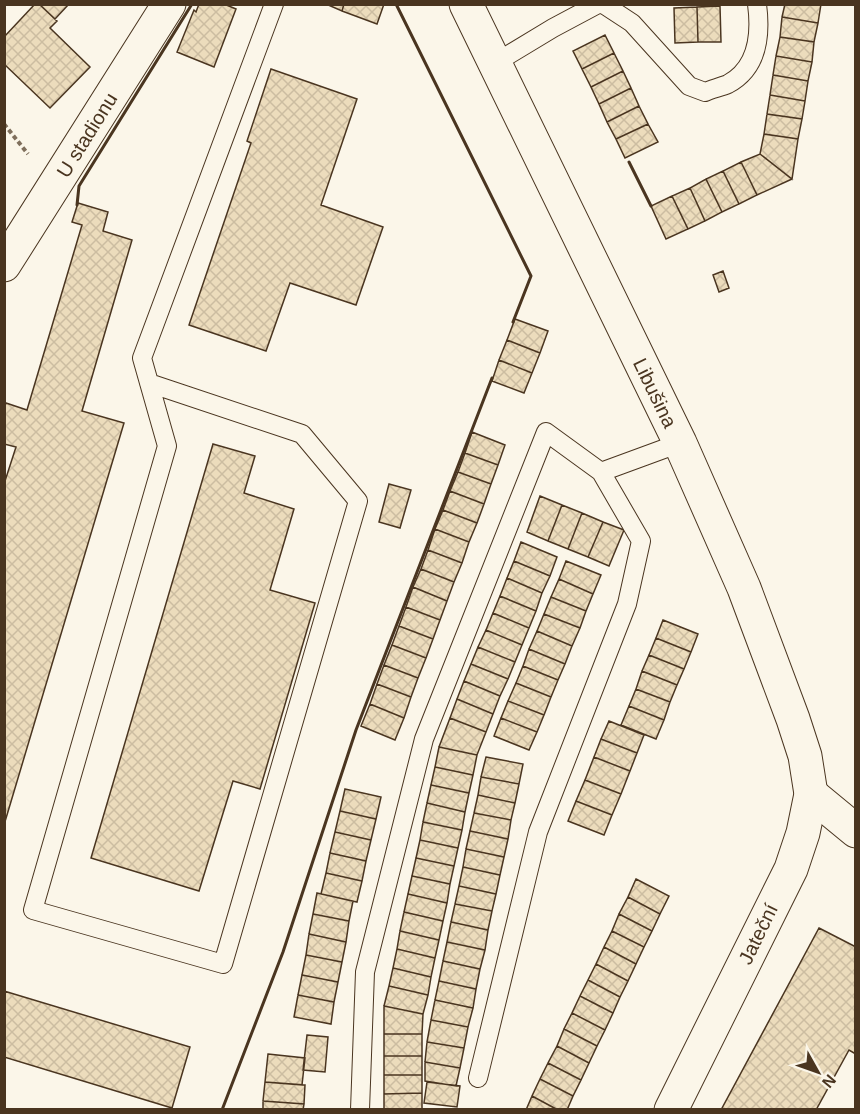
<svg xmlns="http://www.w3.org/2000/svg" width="860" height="1114" font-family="Helvetica,sans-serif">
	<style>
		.building { fill: url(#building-cross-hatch); stroke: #4a3520; stroke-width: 1.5 }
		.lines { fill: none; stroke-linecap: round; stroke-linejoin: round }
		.lane-casing { stroke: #4a3520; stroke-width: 20 }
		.street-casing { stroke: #4a3520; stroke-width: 35 }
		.secondary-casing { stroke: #4a3520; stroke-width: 35 }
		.path { stroke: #7f6f5c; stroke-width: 4; stroke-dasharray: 4.5 3; stroke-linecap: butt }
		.lane { stroke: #fbf6e9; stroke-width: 18 }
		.street { stroke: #fbf6e9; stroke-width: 33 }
		.secondary { stroke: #fbf6e9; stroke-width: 33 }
		.wall { stroke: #4a3520; stroke-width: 3 }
		.labels { text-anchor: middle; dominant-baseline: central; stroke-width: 4.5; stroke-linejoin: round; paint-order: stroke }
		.street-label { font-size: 20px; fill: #4a3520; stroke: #fbf6e9 }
	</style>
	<defs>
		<pattern id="building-cross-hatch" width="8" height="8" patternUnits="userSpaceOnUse" patternTransform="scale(1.5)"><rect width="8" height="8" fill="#ecdcbc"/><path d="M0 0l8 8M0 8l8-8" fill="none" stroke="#ccbda1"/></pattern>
	</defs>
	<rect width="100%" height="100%" fill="#fbf6e9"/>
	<!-- building -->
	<path class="building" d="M 35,4 L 39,4 L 57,21 L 50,28 L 90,67 L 50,108 L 4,64 L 4,37 Z
		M 39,4 L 69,4 L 55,19 Z
		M 199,4 L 224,4 L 236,9 L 214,67 L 177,52 L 194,10 L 196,12 Z
		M 326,4 L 344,4 L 342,11 Z
		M 344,4 L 384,4 L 377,24 L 342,11 Z
		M 785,4 L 821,4 L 818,23 L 782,17 Z
		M 720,6 L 721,42 L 698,42 L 697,7 Z
		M 697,7 L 698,42 L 675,43 L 674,8 Z
		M 782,17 L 818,23 L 814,42 L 780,37 Z
		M 605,35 L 614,53 L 582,69 L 573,51 Z
		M 780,37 L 814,42 L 812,62 L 776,56 Z
		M 614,53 L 623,71 L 591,87 L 582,69 Z
		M 776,56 L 812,62 L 808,81 L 773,75 Z
		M 271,69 L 357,99 L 321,205 L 383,227 L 356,305 L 290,283 L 266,351 L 189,325 L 251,143 L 247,141 Z
		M 623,71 L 631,88 L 599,104 L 591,87 Z
		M 773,75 L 808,81 L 805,101 L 770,95 Z
		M 631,88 L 639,106 L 607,122 L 599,104 Z
		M 770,95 L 805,101 L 802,119 L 767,114 Z
		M 639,106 L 648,124 L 616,139 L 607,122 Z
		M 767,114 L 802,119 L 798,139 L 764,134 Z
		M 648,124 L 658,142 L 625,158 L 616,139 Z
		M 764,134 L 798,139 L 792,179 L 760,154 Z
		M 760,154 L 792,179 L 757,195 L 741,162 Z
		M 741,162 L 757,195 L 739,204 L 723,171 Z
		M 723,171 L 739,204 L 722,212 L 706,179 Z
		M 706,179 L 722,212 L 705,221 L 690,188 Z
		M 690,188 L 705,221 L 688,229 L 672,196 Z
		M 672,196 L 688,229 L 666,239 L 651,206 Z
		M 78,203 L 108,212 L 103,231 L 132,240 L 82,411 L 124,423 L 4,825 L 4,484 L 16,447 L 4,444 L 4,409 L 6,403 L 27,410 L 82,225 L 72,222 Z
		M 723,271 L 729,288 L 719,292 L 713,275 Z
		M 515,319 L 548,331 L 540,353 L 507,340 Z
		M 507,340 L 540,353 L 532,373 L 499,360 Z
		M 499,360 L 532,373 L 524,393 L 492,381 Z
		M 472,432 L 505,445 L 498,465 L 465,453 Z
		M 213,444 L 255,456 L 244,493 L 294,509 L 270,590 L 315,603 L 260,789 L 233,781 L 199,891 L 91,858 Z
		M 465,453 L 498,465 L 491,484 L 458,472 Z
		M 458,472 L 491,484 L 484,504 L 450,491 Z
		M 389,484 L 411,490 L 400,528 L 379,522 Z
		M 450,491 L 484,504 L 477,523 L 443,510 Z
		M 540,496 L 562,505 L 548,541 L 527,532 Z
		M 562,505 L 582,513 L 568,549 L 548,541 Z
		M 443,510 L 477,523 L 469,542 L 435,529 Z
		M 582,513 L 603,522 L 588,557 L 568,549 Z
		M 603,522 L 624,530 L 609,566 L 588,557 Z
		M 435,529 L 469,542 L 462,563 L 428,550 Z
		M 521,542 L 557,557 L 550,576 L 514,561 Z
		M 428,550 L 462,563 L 454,582 L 421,569 Z
		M 514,561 L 550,576 L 542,593 L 507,578 Z
		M 566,561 L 601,575 L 593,594 L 559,579 Z
		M 421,569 L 454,582 L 447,601 L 413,587 Z
		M 507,578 L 542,593 L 536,611 L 500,596 Z
		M 559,579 L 593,594 L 586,611 L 551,597 Z
		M 413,587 L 447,601 L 440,620 L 406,607 Z
		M 500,596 L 536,611 L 529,628 L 493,613 Z
		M 551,597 L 586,611 L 580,628 L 544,614 Z
		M 406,607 L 440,620 L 433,639 L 399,626 Z
		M 493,613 L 529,628 L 522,645 L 486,630 Z
		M 544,614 L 580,628 L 572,646 L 537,631 Z
		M 663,620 L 698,634 L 691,652 L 656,638 Z
		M 399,626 L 433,639 L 426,658 L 392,645 Z
		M 486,630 L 522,645 L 515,662 L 478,647 Z
		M 537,631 L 572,646 L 565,664 L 529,649 Z
		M 656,638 L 691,652 L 684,669 L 649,655 Z
		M 392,645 L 426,658 L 418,678 L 384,665 Z
		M 478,647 L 515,662 L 508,679 L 471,664 Z
		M 529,649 L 565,664 L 558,680 L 523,666 Z
		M 649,655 L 684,669 L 677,685 L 642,671 Z
		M 471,664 L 508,679 L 500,696 L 464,681 Z
		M 384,665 L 418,678 L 411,697 L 377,684 Z
		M 523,666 L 558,680 L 551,697 L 516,683 Z
		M 642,671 L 677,685 L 670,702 L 636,689 Z
		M 464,681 L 500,696 L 493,714 L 457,699 Z
		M 516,683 L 551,697 L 544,715 L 508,701 Z
		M 377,684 L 411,697 L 404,718 L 370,704 Z
		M 636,689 L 670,702 L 664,720 L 629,706 Z
		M 457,699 L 493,714 L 486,732 L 450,718 Z
		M 508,701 L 544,715 L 537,732 L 501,718 Z
		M 370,704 L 404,718 L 395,740 L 361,726 Z
		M 629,706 L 664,720 L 656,739 L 621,725 Z
		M 450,718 L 486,732 L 477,755 L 439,747 Z
		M 501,718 L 537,732 L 529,750 L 494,736 Z
		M 609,721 L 644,735 L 637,753 L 601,739 Z
		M 601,739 L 637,753 L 630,771 L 594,757 Z
		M 439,747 L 477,755 L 473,775 L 435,767 Z
		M 486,757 L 523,764 L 519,784 L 481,777 Z
		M 594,757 L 630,771 L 621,794 L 585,780 Z
		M 435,767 L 473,775 L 469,793 L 431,785 Z
		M 481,777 L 519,784 L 515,803 L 478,795 Z
		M 585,780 L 621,794 L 612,815 L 576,801 Z
		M 431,785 L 469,793 L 465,812 L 427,803 Z
		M 345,789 L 381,797 L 376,819 L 340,811 Z
		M 478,795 L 515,803 L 511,820 L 474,813 Z
		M 576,801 L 612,815 L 604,835 L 568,821 Z
		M 427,803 L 465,812 L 462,830 L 423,822 Z
		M 340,811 L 376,819 L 371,840 L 335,832 Z
		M 474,813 L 511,820 L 508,839 L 470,831 Z
		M 423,822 L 462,830 L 458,848 L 420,840 Z
		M 470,831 L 508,839 L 504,857 L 466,849 Z
		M 335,832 L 371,840 L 366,861 L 330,853 Z
		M 420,840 L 458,848 L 454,866 L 416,858 Z
		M 466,849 L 504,857 L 500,875 L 463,867 Z
		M 330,853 L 366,861 L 362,881 L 326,873 Z
		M 416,858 L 454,866 L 450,884 L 412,876 Z
		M 463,867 L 500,875 L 496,894 L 459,886 Z
		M 326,873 L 362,881 L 357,902 L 321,894 Z
		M 412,876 L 450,884 L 447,903 L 408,894 Z
		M 636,879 L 669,896 L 660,914 L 628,897 Z
		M 459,886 L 496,894 L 492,911 L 455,904 Z
		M 317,893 L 353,901 L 349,921 L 313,914 Z
		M 408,894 L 447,903 L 443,921 L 404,912 Z
		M 628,897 L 660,914 L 652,931 L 619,914 Z
		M 455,904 L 492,911 L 488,930 L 451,922 Z
		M 404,912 L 443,921 L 439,940 L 400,931 Z
		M 313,914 L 349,921 L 346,942 L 309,934 Z
		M 619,914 L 652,931 L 644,947 L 612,931 Z
		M 451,922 L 488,930 L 485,950 L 447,942 Z
		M 819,928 L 856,947 L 856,1051 L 854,1053 L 849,1050 L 816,1110 L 721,1110 Z
		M 400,931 L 439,940 L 435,958 L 397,949 Z
		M 612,931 L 644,947 L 636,964 L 604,947 Z
		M 309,934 L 346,942 L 342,962 L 306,955 Z
		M 447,942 L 485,950 L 480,969 L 443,961 Z
		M 604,947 L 636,964 L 628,981 L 596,964 Z
		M 397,949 L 435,958 L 431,977 L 393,968 Z
		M 306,955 L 342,962 L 338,982 L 302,975 Z
		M 443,961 L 480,969 L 476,989 L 439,981 Z
		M 596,964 L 628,981 L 620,997 L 588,980 Z
		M 393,968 L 431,977 L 428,995 L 389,986 Z
		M 302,975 L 338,982 L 334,1002 L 298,995 Z
		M 588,980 L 620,997 L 613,1013 L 580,996 Z
		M 439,981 L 476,989 L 473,1008 L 435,1000 Z
		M 389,986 L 428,995 L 423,1014 L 384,1006 Z
		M 4,991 L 190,1047 L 172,1108 L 4,1057 Z
		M 298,995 L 334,1002 L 331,1024 L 294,1017 Z
		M 580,996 L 613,1013 L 605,1030 L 572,1013 Z
		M 435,1000 L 473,1008 L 468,1027 L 431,1020 Z
		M 384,1006 L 423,1014 L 422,1034 L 384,1034 Z
		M 572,1013 L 605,1030 L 597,1046 L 564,1029 Z
		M 431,1020 L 468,1027 L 464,1048 L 427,1042 Z
		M 564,1029 L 597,1046 L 589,1063 L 557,1046 Z
		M 384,1034 L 422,1034 L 422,1056 L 384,1056 Z
		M 307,1035 L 328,1037 L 325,1072 L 303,1070 Z
		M 427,1042 L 464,1048 L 460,1068 L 425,1062 Z
		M 557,1046 L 589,1063 L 581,1080 L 548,1063 Z
		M 268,1054 L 305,1058 L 302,1085 L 265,1082 Z
		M 384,1056 L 422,1056 L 422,1075 L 384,1075 Z
		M 425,1062 L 460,1068 L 456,1086 L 425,1081 Z
		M 548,1063 L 581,1080 L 573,1096 L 540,1079 Z
		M 384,1075 L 422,1075 L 422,1093 L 384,1094 Z
		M 540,1079 L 573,1096 L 567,1110 L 558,1110 L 532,1096 Z
		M 265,1082 L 305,1085 L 304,1104 L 263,1101 Z
		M 427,1082 L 460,1086 L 457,1107 L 424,1103 Z
		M 422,1093 L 422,1110 L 384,1110 L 384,1094 Z
		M 532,1096 L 558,1110 L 526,1110 Z
		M 263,1101 L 304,1104 L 303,1110 L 263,1110 Z"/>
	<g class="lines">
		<defs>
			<path id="lane" d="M 603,4 L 632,23 L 689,86 L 705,92 C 712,89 721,87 728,84 C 758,68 761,34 757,4
				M 495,63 L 553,28 L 598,4
				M 149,383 L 302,434 L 358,501 L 223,964 L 33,910 L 167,446 L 142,358 L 274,4
				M 601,472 L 680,443
				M 360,1110 L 365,972 L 424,739 L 546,432 L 601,472 L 641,541 L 627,604 L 538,832 L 478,1078"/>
			<path id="street" d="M 4,265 L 169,4
				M 811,794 L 856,831"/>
			<path id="secondary" d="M 466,4 L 680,443 L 744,588 L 793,719 L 805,756 L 811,794 L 803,833 L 791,869 L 671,1110"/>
		</defs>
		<!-- lane casing -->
		<use href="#lane" class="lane-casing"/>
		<!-- street casing -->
		<use href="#street" class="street-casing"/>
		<!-- secondary casing -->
		<use href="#secondary" class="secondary-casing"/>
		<!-- path -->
		<path class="path" d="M 4,124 L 28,154"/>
		<!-- lane -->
		<use href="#lane" class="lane"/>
		<!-- street -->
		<use href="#street" class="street"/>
		<!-- secondary -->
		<use href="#secondary" class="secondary"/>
		<!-- wall -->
		<path class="wall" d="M 396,4 L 531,276 L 513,322
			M 629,162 L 651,206
			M 77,205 L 79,186 L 192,4
			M 222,1110 L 283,952 L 356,730 L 492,378"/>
	</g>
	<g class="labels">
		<!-- street labels -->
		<g class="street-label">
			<text transform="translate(87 135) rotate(-58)">U stadionu</text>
			<text transform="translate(655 393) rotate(64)">Libušina</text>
			<text transform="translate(758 934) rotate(-64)">Jateční</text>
		</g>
	</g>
	<!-- border -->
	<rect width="860" height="1114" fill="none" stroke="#4a3520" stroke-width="12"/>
	<!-- north arrow -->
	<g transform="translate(818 1072) rotate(130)" stroke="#fbf6e9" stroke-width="4.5" paint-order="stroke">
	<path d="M0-4.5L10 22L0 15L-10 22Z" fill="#4a3520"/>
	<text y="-9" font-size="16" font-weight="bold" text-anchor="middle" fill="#4a3520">N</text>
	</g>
</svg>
